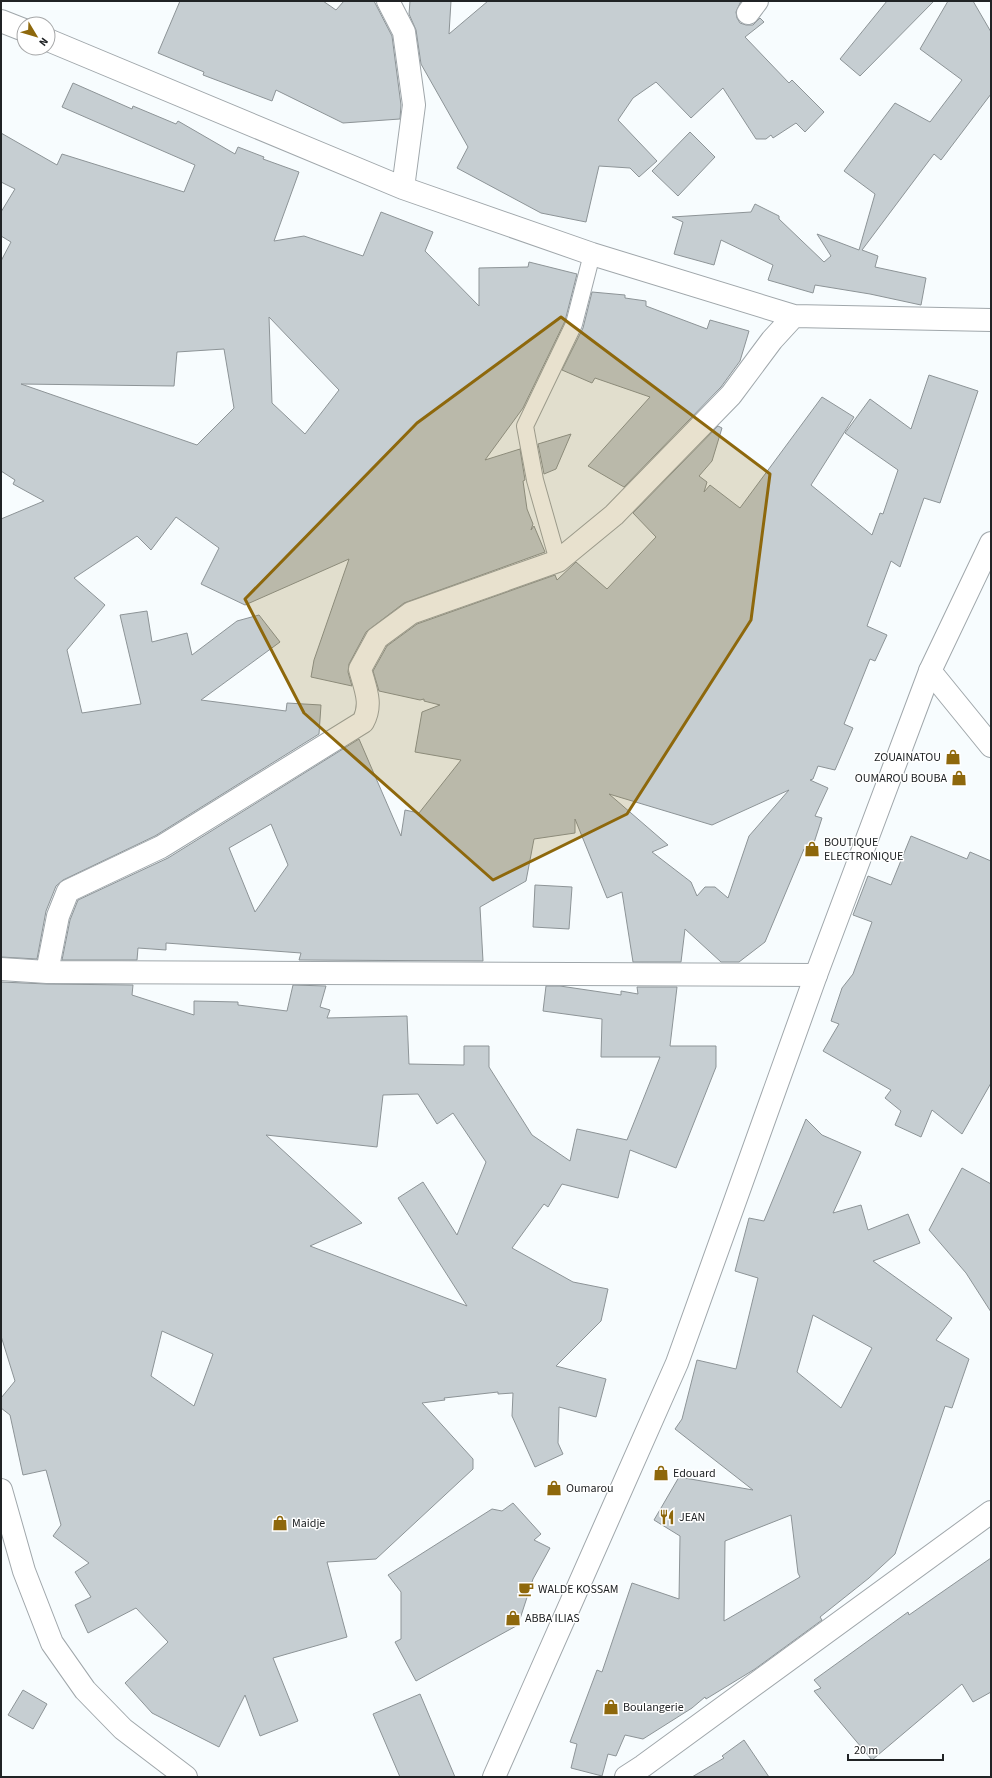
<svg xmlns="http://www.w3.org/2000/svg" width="992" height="1778" font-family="'Source Sans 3',sans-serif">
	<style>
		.building { fill: #c6ced2; stroke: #8d9497; fill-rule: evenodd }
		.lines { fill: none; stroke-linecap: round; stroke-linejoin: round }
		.service-casing { stroke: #a0a7ab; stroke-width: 18 }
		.minor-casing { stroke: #a0a7ab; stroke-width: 24 }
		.secondary-casing { stroke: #a0a7ab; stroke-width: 24 }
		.service { stroke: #fff; stroke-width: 16 }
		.minor { stroke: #fff; stroke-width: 22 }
		.secondary { stroke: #fff; stroke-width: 22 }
		.marked { fill: #8e680c; fill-opacity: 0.2; stroke: #8e680c; stroke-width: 3; stroke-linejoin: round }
		.labels { text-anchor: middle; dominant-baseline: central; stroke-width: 3; stroke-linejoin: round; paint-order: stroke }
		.poi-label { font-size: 12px; fill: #202325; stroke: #fff; text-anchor: start }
	</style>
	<rect width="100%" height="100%" fill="#f7fcfe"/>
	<!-- building -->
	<path class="building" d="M 180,1 L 323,1 L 336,10 L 344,1 L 374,1 L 392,36 L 401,105 L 400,119 L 343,123 L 276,90 L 272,101 L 203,75 L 204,72 L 158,53 Z
		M 410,1 L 451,1 L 449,34 L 488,1 L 741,1 L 736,12 L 737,18 L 740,23 L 746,25 L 753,25 L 760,18 L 764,22 L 745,37 L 789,83 L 792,80 L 824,112 L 805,132 L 796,123 L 773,138 L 771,135 L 766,139 L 756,139 L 723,88 L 691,118 L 656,82 L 633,98 L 618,120 L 657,161 L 639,177 L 630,168 L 599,166 L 586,222 L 541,213 L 457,168 L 468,147 L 421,64 L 416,30 L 409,14 Z
		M 887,1 L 934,1 L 860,76 L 840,59 Z
		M 948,1 L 973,1 L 991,32 L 991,94 L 941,160 L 934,154 L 862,250 L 878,256 L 875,267 L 926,278 L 921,305 L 870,294 L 815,285 L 813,293 L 768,280 L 773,265 L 721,240 L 714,265 L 674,254 L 683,222 L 672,217 L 751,212 L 755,204 L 779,216 L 779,219 L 824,262 L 831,256 L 817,234 L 859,250 L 875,194 L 844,171 L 895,103 L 930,122 L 962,80 L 920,49 Z
		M 73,83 L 132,109 L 133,106 L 176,124 L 178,121 L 235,154 L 238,147 L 264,157 L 263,159 L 299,172 L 274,241 L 304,236 L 363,256 L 381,212 L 433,232 L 425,251 L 479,306 L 479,268 L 528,267 L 529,262 L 577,274 L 565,321 L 523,408 L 485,460 L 520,449 L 525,480 L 523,481 L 527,509 L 533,524 L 531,530 L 534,526 L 545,552 L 404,603 L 366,632 L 349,664 L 348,672 L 352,686 L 311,677 L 314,660 L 349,559 L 245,605 L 201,584 L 219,548 L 176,517 L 151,550 L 137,536 L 74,578 L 105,605 L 67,650 L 82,713 L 141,704 L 120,615 L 147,611 L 152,642 L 187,633 L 192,655 L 237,621 L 259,615 L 280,642 L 201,700 L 286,711 L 287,703 L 321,705 L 319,734 L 155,836 L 63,880 L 56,886 L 46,911 L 37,959 L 1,957 L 1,519 L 44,501 L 13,484 L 15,480 L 1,471 L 1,261 L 11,242 L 1,236 L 1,212 L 15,189 L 1,182 L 1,133 L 57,165 L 62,154 L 184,192 L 195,165 L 62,107 ZM 269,317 L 339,390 L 305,434 L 272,403 ZM 224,349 L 234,408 L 197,445 L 21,384 L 174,386 L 177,352 Z
		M 690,132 L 715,157 L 678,196 L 652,171 Z
		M 592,292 L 625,295 L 625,298 L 646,301 L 646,306 L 707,329 L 710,320 L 749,331 L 740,361 L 721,387 L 624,487 L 588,466 L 650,397 L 595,378 L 592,383 L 562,370 L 583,328 Z
		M 929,375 L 978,391 L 940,503 L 924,498 L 900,567 L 891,561 L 867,626 L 887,635 L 875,661 L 870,659 L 844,724 L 853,728 L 835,770 L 818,766 L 813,779 L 810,780 L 828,788 L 815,816 L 822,818 L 811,852 L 804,849 L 765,942 L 739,962 L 721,962 L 685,929 L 681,962 L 633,962 L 622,892 L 607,898 L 575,819 L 575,833 L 534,839 L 526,881 L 480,907 L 483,961 L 299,960 L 301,953 L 166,943 L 166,950 L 138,948 L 137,960 L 62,960 L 70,920 L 78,900 L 168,858 L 359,739 L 401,836 L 405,810 L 419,813 L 461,760 L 415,752 L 422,712 L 440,705 L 424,701 L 424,699 L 420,700 L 379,691 L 373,671 L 387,646 L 417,624 L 555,575 L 557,580 L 576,562 L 607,589 L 656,537 L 633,513 L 718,426 L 722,428 L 712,461 L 699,476 L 707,482 L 704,492 L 710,485 L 740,508 L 822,397 L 854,417 L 811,485 L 872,535 L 880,513 L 883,514 L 898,470 L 845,433 L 870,399 L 911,429 ZM 789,790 L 749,836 L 728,898 L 715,887 L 705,887 L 697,896 L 691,882 L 652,852 L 668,845 L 609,794 L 712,825 ZM 271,824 L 288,865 L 255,912 L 229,848 Z
		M 571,434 L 556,469 L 544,474 L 538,444 Z
		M 911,836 L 967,859 L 970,852 L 991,861 L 991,1083 L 962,1134 L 932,1110 L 921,1137 L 895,1125 L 901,1111 L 885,1098 L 891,1090 L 823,1051 L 839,1024 L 831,1021 L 842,988 L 853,974 L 872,922 L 853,915 L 868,876 L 891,885 Z
		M 535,885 L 572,887 L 569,929 L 533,927 Z
		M 1,982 L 47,984 L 133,985 L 132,995 L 194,1015 L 194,1001 L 238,1002 L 238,1005 L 287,1011 L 293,985 L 326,986 L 320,1007 L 330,1010 L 327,1018 L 407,1016 L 409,1064 L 464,1065 L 464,1046 L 489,1046 L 489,1067 L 532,1135 L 570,1161 L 577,1129 L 627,1140 L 660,1057 L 601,1057 L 602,1019 L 543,1011 L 546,986 L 560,986 L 621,995 L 621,991 L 638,994 L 637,987 L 677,987 L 670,1046 L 716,1046 L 716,1067 L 676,1168 L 630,1150 L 618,1198 L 562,1184 L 548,1207 L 544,1204 L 512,1248 L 573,1282 L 608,1289 L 601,1321 L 556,1366 L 606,1379 L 596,1417 L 559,1407 L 558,1443 L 563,1454 L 535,1467 L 512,1416 L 513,1393 L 498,1394 L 498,1392 L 444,1398 L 445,1400 L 422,1403 L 473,1459 L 473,1469 L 376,1559 L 327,1562 L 347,1637 L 273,1658 L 298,1721 L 260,1736 L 245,1695 L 219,1747 L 152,1713 L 125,1683 L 168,1642 L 136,1608 L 88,1633 L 75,1605 L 91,1597 L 75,1572 L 89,1563 L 53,1536 L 61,1525 L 46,1470 L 23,1475 L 10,1415 L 1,1408 L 1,1398 L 15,1381 L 1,1336 ZM 418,1094 L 437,1124 L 453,1113 L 486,1162 L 457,1235 L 423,1182 L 398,1198 L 467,1306 L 310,1246 L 362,1223 L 266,1135 L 377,1147 L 383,1095 ZM 162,1331 L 213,1354 L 194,1406 L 151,1376 Z
		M 806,1119 L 822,1135 L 861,1152 L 833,1213 L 861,1205 L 868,1230 L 908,1214 L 920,1243 L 873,1261 L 952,1318 L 936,1340 L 969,1359 L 952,1408 L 945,1406 L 895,1554 L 869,1578 L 820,1617 L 822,1620 L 755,1669 L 706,1699 L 705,1697 L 692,1708 L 643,1739 L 625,1735 L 616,1756 L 608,1754 L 602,1776 L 571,1768 L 577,1744 L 570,1742 L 597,1670 L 602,1672 L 632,1583 L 679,1599 L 680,1536 L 654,1520 L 679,1477 L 753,1490 L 675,1429 L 682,1419 L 697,1360 L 736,1369 L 758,1278 L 735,1271 L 749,1218 L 764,1221 ZM 813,1315 L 872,1348 L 841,1408 L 797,1372 ZM 791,1515 L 798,1573 L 800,1577 L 724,1621 L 725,1541 Z
		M 962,1168 L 991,1184 L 991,1312 L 966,1273 L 929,1230 Z
		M 513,1503 L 541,1534 L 534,1540 L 550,1548 L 533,1579 L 518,1625 L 416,1681 L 395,1642 L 401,1639 L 401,1592 L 388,1575 L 492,1509 L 502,1511 Z
		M 991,1558 L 991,1692 L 973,1702 L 962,1684 L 872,1760 L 814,1691 L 821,1688 L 814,1680 L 908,1612 L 909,1615 Z
		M 23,1690 L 47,1704 L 33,1729 L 8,1715 Z
		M 420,1694 L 455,1777 L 400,1777 L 373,1714 Z
		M 744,1740 L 769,1777 L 692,1777 L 724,1758 L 722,1756 Z"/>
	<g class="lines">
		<defs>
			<path id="service" d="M 558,561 L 535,480 L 525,426 L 574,324 L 592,254"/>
			<path id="minor" d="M 388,1 L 404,32 L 414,105 L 403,188
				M 748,13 L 757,1
				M 1,21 L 24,30
				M 48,40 L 403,188 L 592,254 L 794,316 L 991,320
				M 930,671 L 991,746
				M 1,969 L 47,972 L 816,975
				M 47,972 L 58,916 L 68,891 L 161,847 L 363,722 C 373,704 365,688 360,669 L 377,638 L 411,613 L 558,561 L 614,515 L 731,395 L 772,340 L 794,316
				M 1,1490 L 24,1571 L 52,1643 L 85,1690 L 123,1729 L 186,1777
				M 626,1777 L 643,1766 L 991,1512"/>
			<path id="secondary" d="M 494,1777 L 677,1363 L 816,975 L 930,671 L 991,543"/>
		</defs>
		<!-- service casing -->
		<use href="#service" class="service-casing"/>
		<!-- minor casing -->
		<use href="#minor" class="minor-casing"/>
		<!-- secondary casing -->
		<use href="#secondary" class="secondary-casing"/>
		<!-- service -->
		<use href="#service" class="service"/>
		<!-- minor -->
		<use href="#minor" class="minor"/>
		<!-- secondary -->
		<use href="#secondary" class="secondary"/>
	</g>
	<!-- marked area -->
	<path class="marked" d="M 561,317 L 770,474 L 751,620 L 627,814 L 493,880 L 304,713 L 245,599 L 417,423 Z"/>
	<!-- icons -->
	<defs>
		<symbol id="shop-bare" viewBox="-9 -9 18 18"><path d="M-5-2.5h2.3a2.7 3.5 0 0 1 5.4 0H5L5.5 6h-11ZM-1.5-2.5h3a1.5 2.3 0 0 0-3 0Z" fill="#8e680c" stroke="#fff" stroke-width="2.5" paint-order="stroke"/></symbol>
		<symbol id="restaurant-bare" viewBox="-9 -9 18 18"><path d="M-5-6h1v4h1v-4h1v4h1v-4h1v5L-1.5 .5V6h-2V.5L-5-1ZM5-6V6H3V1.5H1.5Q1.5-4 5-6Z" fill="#8e680c" stroke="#fff" stroke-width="2.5" paint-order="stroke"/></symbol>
		<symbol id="cafe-bare" viewBox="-9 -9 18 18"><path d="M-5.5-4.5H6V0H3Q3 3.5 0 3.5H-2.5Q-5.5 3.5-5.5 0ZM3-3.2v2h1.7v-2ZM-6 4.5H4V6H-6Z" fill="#8e680c" stroke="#fff" stroke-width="2.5" paint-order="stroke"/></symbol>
	</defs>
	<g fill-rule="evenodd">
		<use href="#shop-bare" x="942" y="746" width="22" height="22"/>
		<use href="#shop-bare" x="948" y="767" width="22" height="22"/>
		<use href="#shop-bare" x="801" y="838" width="22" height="22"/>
		<use href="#shop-bare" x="650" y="1462" width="22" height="22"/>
		<use href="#shop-bare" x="543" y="1477" width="22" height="22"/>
		<use href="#restaurant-bare" x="656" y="1506" width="22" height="22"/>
		<use href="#shop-bare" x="269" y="1512" width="22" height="22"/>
		<use href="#cafe-bare" x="515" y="1578" width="22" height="22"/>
		<use href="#shop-bare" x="502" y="1607" width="22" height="22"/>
		<use href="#shop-bare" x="600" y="1696" width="22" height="22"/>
	</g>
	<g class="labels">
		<!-- poi labels -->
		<g class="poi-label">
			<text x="941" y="757" text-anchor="end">ZOUAINATOU</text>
			<text x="947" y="778" text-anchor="end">OUMAROU BOUBA</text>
			<text x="824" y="842">BOUTIQUE<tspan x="824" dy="14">ELECTRONIQUE</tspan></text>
			<text x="673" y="1473">Edouard</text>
			<text x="566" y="1488">Oumarou</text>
			<text x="679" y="1517">JEAN</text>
			<text x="292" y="1523">Maidje</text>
			<text x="538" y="1589">WALDE KOSSAM</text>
			<text x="525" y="1618">ABBA ILIAS</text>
			<text x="623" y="1707">Boulangerie</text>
		</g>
	</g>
	<!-- border -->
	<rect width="992" height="1778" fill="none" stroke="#202325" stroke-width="4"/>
	<!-- north arrow -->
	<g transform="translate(36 36) rotate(128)"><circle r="19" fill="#ffffff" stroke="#a6a7a8"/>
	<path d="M0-3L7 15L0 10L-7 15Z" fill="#8e680c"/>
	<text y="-6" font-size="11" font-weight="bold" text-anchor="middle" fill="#202325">N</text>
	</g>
	<!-- scale -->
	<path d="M848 1754v6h95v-6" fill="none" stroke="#202325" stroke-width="2"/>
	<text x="854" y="1754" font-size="12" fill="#202325" stroke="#ffffff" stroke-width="3" paint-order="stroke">20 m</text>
</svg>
